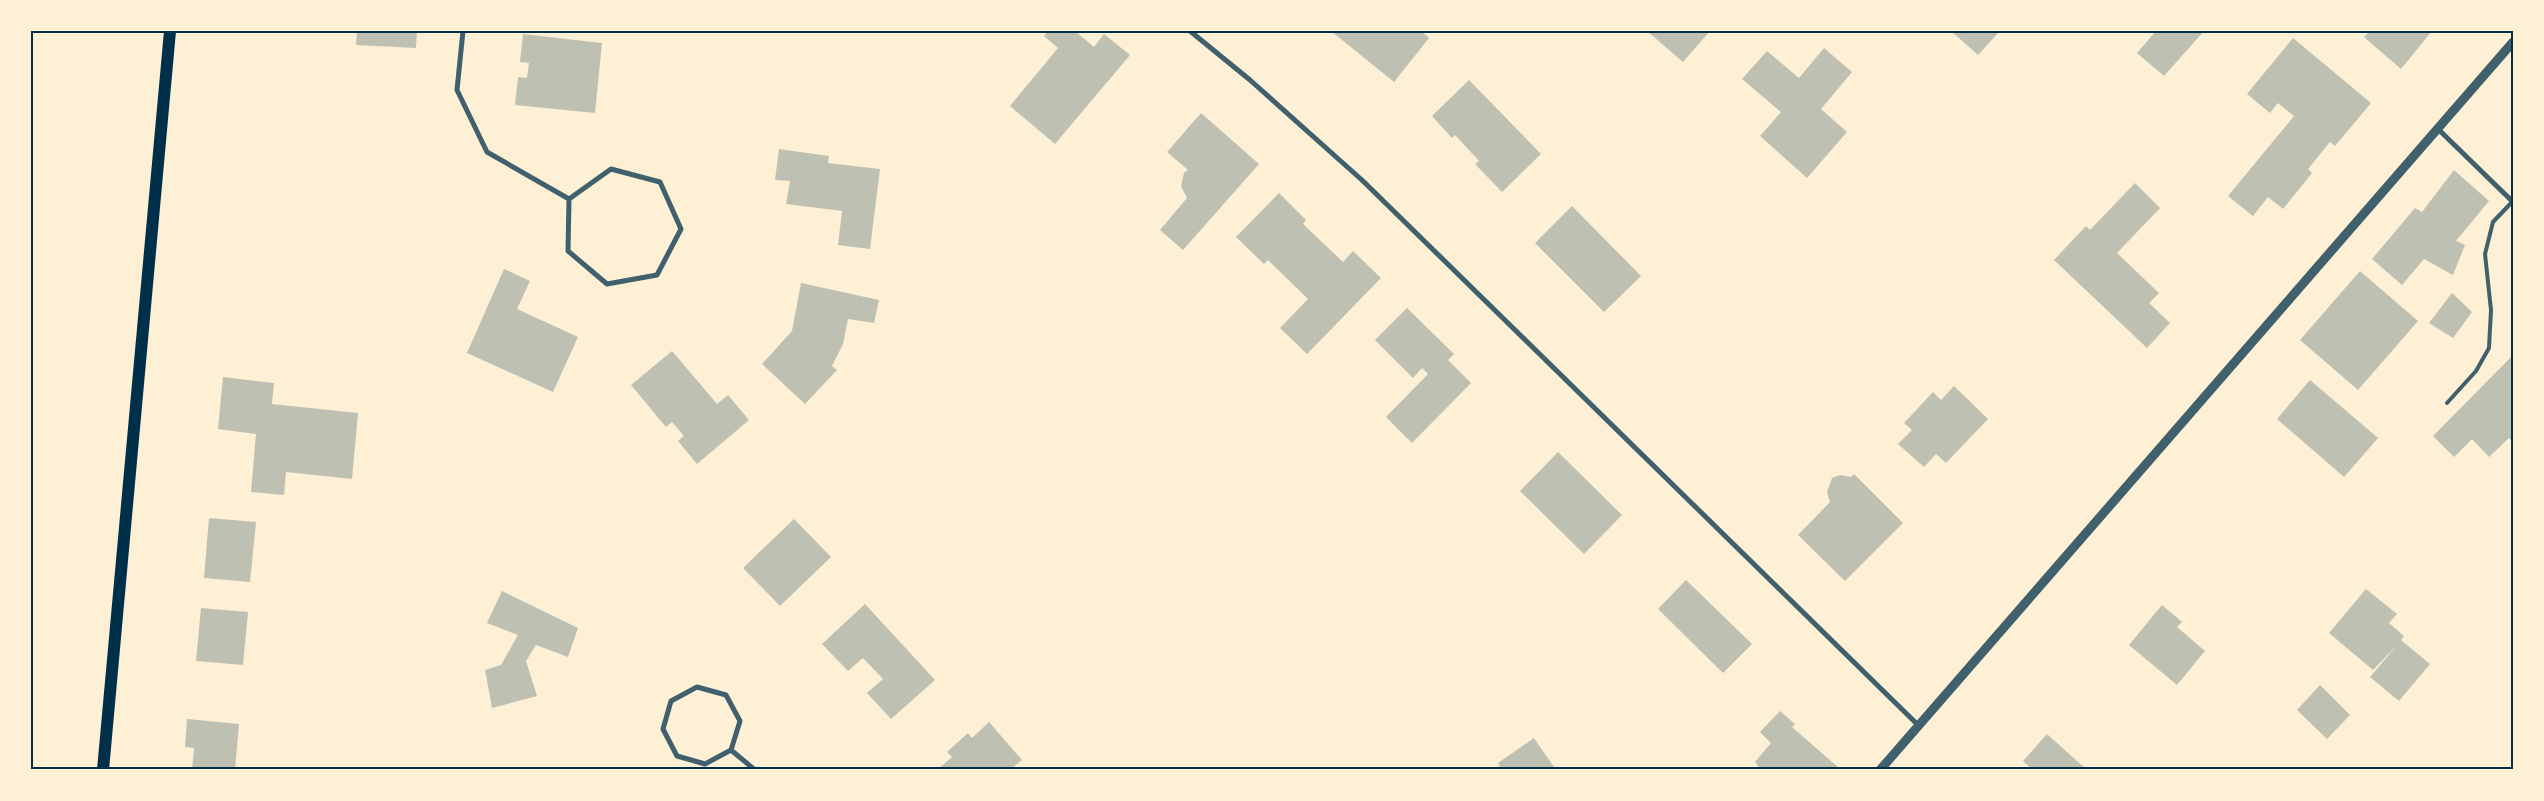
<svg xmlns="http://www.w3.org/2000/svg" width="2544" height="801" font-family="Figtree,sans-serif">
	<style>
		.building { fill: #bec0b2 }
		.lines { fill: none; stroke-linecap: round; stroke-linejoin: round }
		.service { stroke: #3f606c; stroke-width: 4 }
		.minor { stroke: #3f606c; stroke-width: 5 }
		.tertiary { stroke: #3f606c; stroke-width: 9 }
		.primary { stroke: #003049; stroke-width: 12 }
		.neatline { fill: none; stroke: #003049; stroke-width: 2 }
	</style>
	<rect width="100%" height="100%" fill="#fdf0d5"/>
	<!-- building -->
	<path class="building" d="M 357,31 L 417,31 L 416,48 L 356,45 Z
		M 1048,31 L 1075,31 L 1094,47 L 1104,34 L 1130,55 L 1055,144 L 1010,106 L 1058,48 L 1044,36 Z
		M 1331,31 L 1421,31 L 1429,38 L 1394,82 Z
		M 1647,31 L 1710,31 L 1683,62 Z
		M 1951,31 L 2000,31 L 1978,55 Z
		M 2156,31 L 2204,31 L 2164,76 L 2137,53 Z
		M 2370,31 L 2432,31 L 2401,69 L 2364,37 Z
		M 523,34 L 602,43 L 595,113 L 515,105 L 518,77 L 527,78 L 529,63 L 520,62 Z
		M 2293,38 L 2371,103 L 2335,146 L 2330,142 L 2308,169 L 2312,173 L 2283,209 L 2268,197 L 2253,216 L 2228,196 L 2294,116 L 2278,103 L 2270,113 L 2247,94 Z
		M 1824,48 L 1852,72 L 1821,109 L 1847,132 L 1807,178 L 1760,136 L 1781,112 L 1742,79 L 1767,51 L 1799,78 Z
		M 1469,80 L 1541,154 L 1502,192 L 1475,164 L 1479,161 L 1455,135 L 1452,138 L 1432,116 Z
		M 1201,113 L 1259,164 L 1183,250 L 1160,230 L 1187,198 L 1181,186 L 1184,173 L 1188,170 L 1167,152 Z
		M 779,149 L 829,156 L 828,163 L 880,169 L 870,249 L 838,245 L 842,211 L 786,204 L 790,181 L 775,180 Z
		M 2454,170 L 2489,201 L 2456,241 L 2465,245 L 2453,275 L 2424,259 L 2402,285 L 2372,259 L 2415,208 L 2422,212 Z
		M 2135,183 L 2160,208 L 2117,253 L 2159,293 L 2149,303 L 2170,323 L 2147,348 L 2054,260 L 2086,226 L 2090,230 Z
		M 1279,193 L 1306,220 L 1303,224 L 1343,262 L 1353,251 L 1381,278 L 1307,354 L 1280,328 L 1308,299 L 1268,260 L 1264,264 L 1236,237 Z
		M 1572,206 L 1641,276 L 1604,312 L 1535,243 Z
		M 504,269 L 530,281 L 517,309 L 578,337 L 553,392 L 467,353 Z
		M 2360,271 L 2418,321 L 2358,390 L 2300,340 Z
		M 801,283 L 879,300 L 874,323 L 848,319 L 843,344 L 832,366 L 837,370 L 805,404 L 762,364 L 792,331 Z
		M 2452,293 L 2472,312 L 2453,338 L 2429,323 Z
		M 1407,308 L 1454,354 L 1448,360 L 1471,383 L 1412,443 L 1386,417 L 1428,374 L 1422,368 L 1413,378 L 1375,340 Z
		M 672,351 L 717,404 L 728,395 L 749,420 L 697,464 L 678,441 L 684,436 L 672,422 L 666,427 L 631,385 Z
		M 2513,355 L 2513,442 L 2509,438 L 2489,457 L 2472,439 L 2454,457 L 2433,436 Z
		M 223,377 L 274,383 L 272,404 L 358,413 L 352,479 L 286,472 L 284,495 L 251,492 L 256,434 L 218,429 Z
		M 2310,380 L 2378,438 L 2344,477 L 2277,419 Z
		M 1954,386 L 1988,419 L 1946,463 L 1936,454 L 1924,467 L 1898,444 L 1912,430 L 1904,423 L 1933,392 L 1941,400 Z
		M 1558,452 L 1622,515 L 1584,554 L 1520,491 Z
		M 1854,474 L 1903,523 L 1845,581 L 1798,535 L 1830,502 L 1827,492 L 1832,478 L 1840,475 L 1851,477 Z
		M 209,518 L 256,522 L 250,582 L 204,578 Z
		M 794,519 L 831,557 L 780,606 L 743,568 Z
		M 1686,580 L 1752,644 L 1723,673 L 1658,609 Z
		M 2366,589 L 2397,614 L 2389,623 L 2404,636 L 2401,640 L 2430,664 L 2399,701 L 2370,677 L 2397,645 L 2373,670 L 2329,633 Z
		M 502,591 L 578,628 L 568,657 L 536,645 L 526,661 L 537,696 L 492,708 L 485,670 L 501,665 L 518,635 L 487,623 Z
		M 865,604 L 935,680 L 891,719 L 867,693 L 883,679 L 863,658 L 848,671 L 822,644 Z
		M 2162,605 L 2182,622 L 2177,627 L 2205,651 L 2177,685 L 2129,645 Z
		M 201,608 L 248,612 L 243,665 L 196,661 Z
		M 2320,685 L 2350,715 L 2327,739 L 2297,710 Z
		M 1780,711 L 1795,724 L 1792,727 L 1839,768 L 1837,770 L 1756,770 L 1759,767 L 1755,762 L 1771,743 L 1760,732 Z
		M 187,719 L 239,724 L 235,770 L 192,770 L 194,748 L 185,747 Z
		M 989,722 L 1022,760 L 1010,770 L 937,770 L 952,757 L 947,752 L 968,733 L 972,738 Z
		M 2047,734 L 2087,770 L 2033,770 L 2023,761 Z
		M 1534,738 L 1556,770 L 1502,770 L 1498,763 Z"/>
	<g class="lines">
		<!-- service -->
		<path class="service" d="M 2447,403 L 2476,371 L 2489,348 L 2491,310 L 2485,254 L 2493,222 L 2513,201"/>
		<!-- minor -->
		<path class="minor" d="M 463,31 L 457,90 L 487,152 L 569,199
			M 1190,31 L 1250,80 L 1363,181 L 1919,726
			M 2437,128 L 2513,202
			M 611,169 L 660,182 L 681,229 L 657,275 L 607,284 L 568,251 L 569,199 Z
			M 697,687 L 726,695 L 740,721 L 731,750 L 705,764 L 677,756 L 663,729 L 671,701 Z
			M 731,750 L 755,770"/>
		<!-- tertiary -->
		<path class="tertiary" d="M 1880,770 L 2513,42"/>
		<!-- primary -->
		<path class="primary" d="M 103,770 L 170,31"/>
	</g>
	<!-- border -->
	<rect width="2544" height="801" fill="none" stroke="#fdf0d5" stroke-width="65"/>
	<rect x="32" y="32" width="2480" height="736" class="neatline"/>
</svg>
